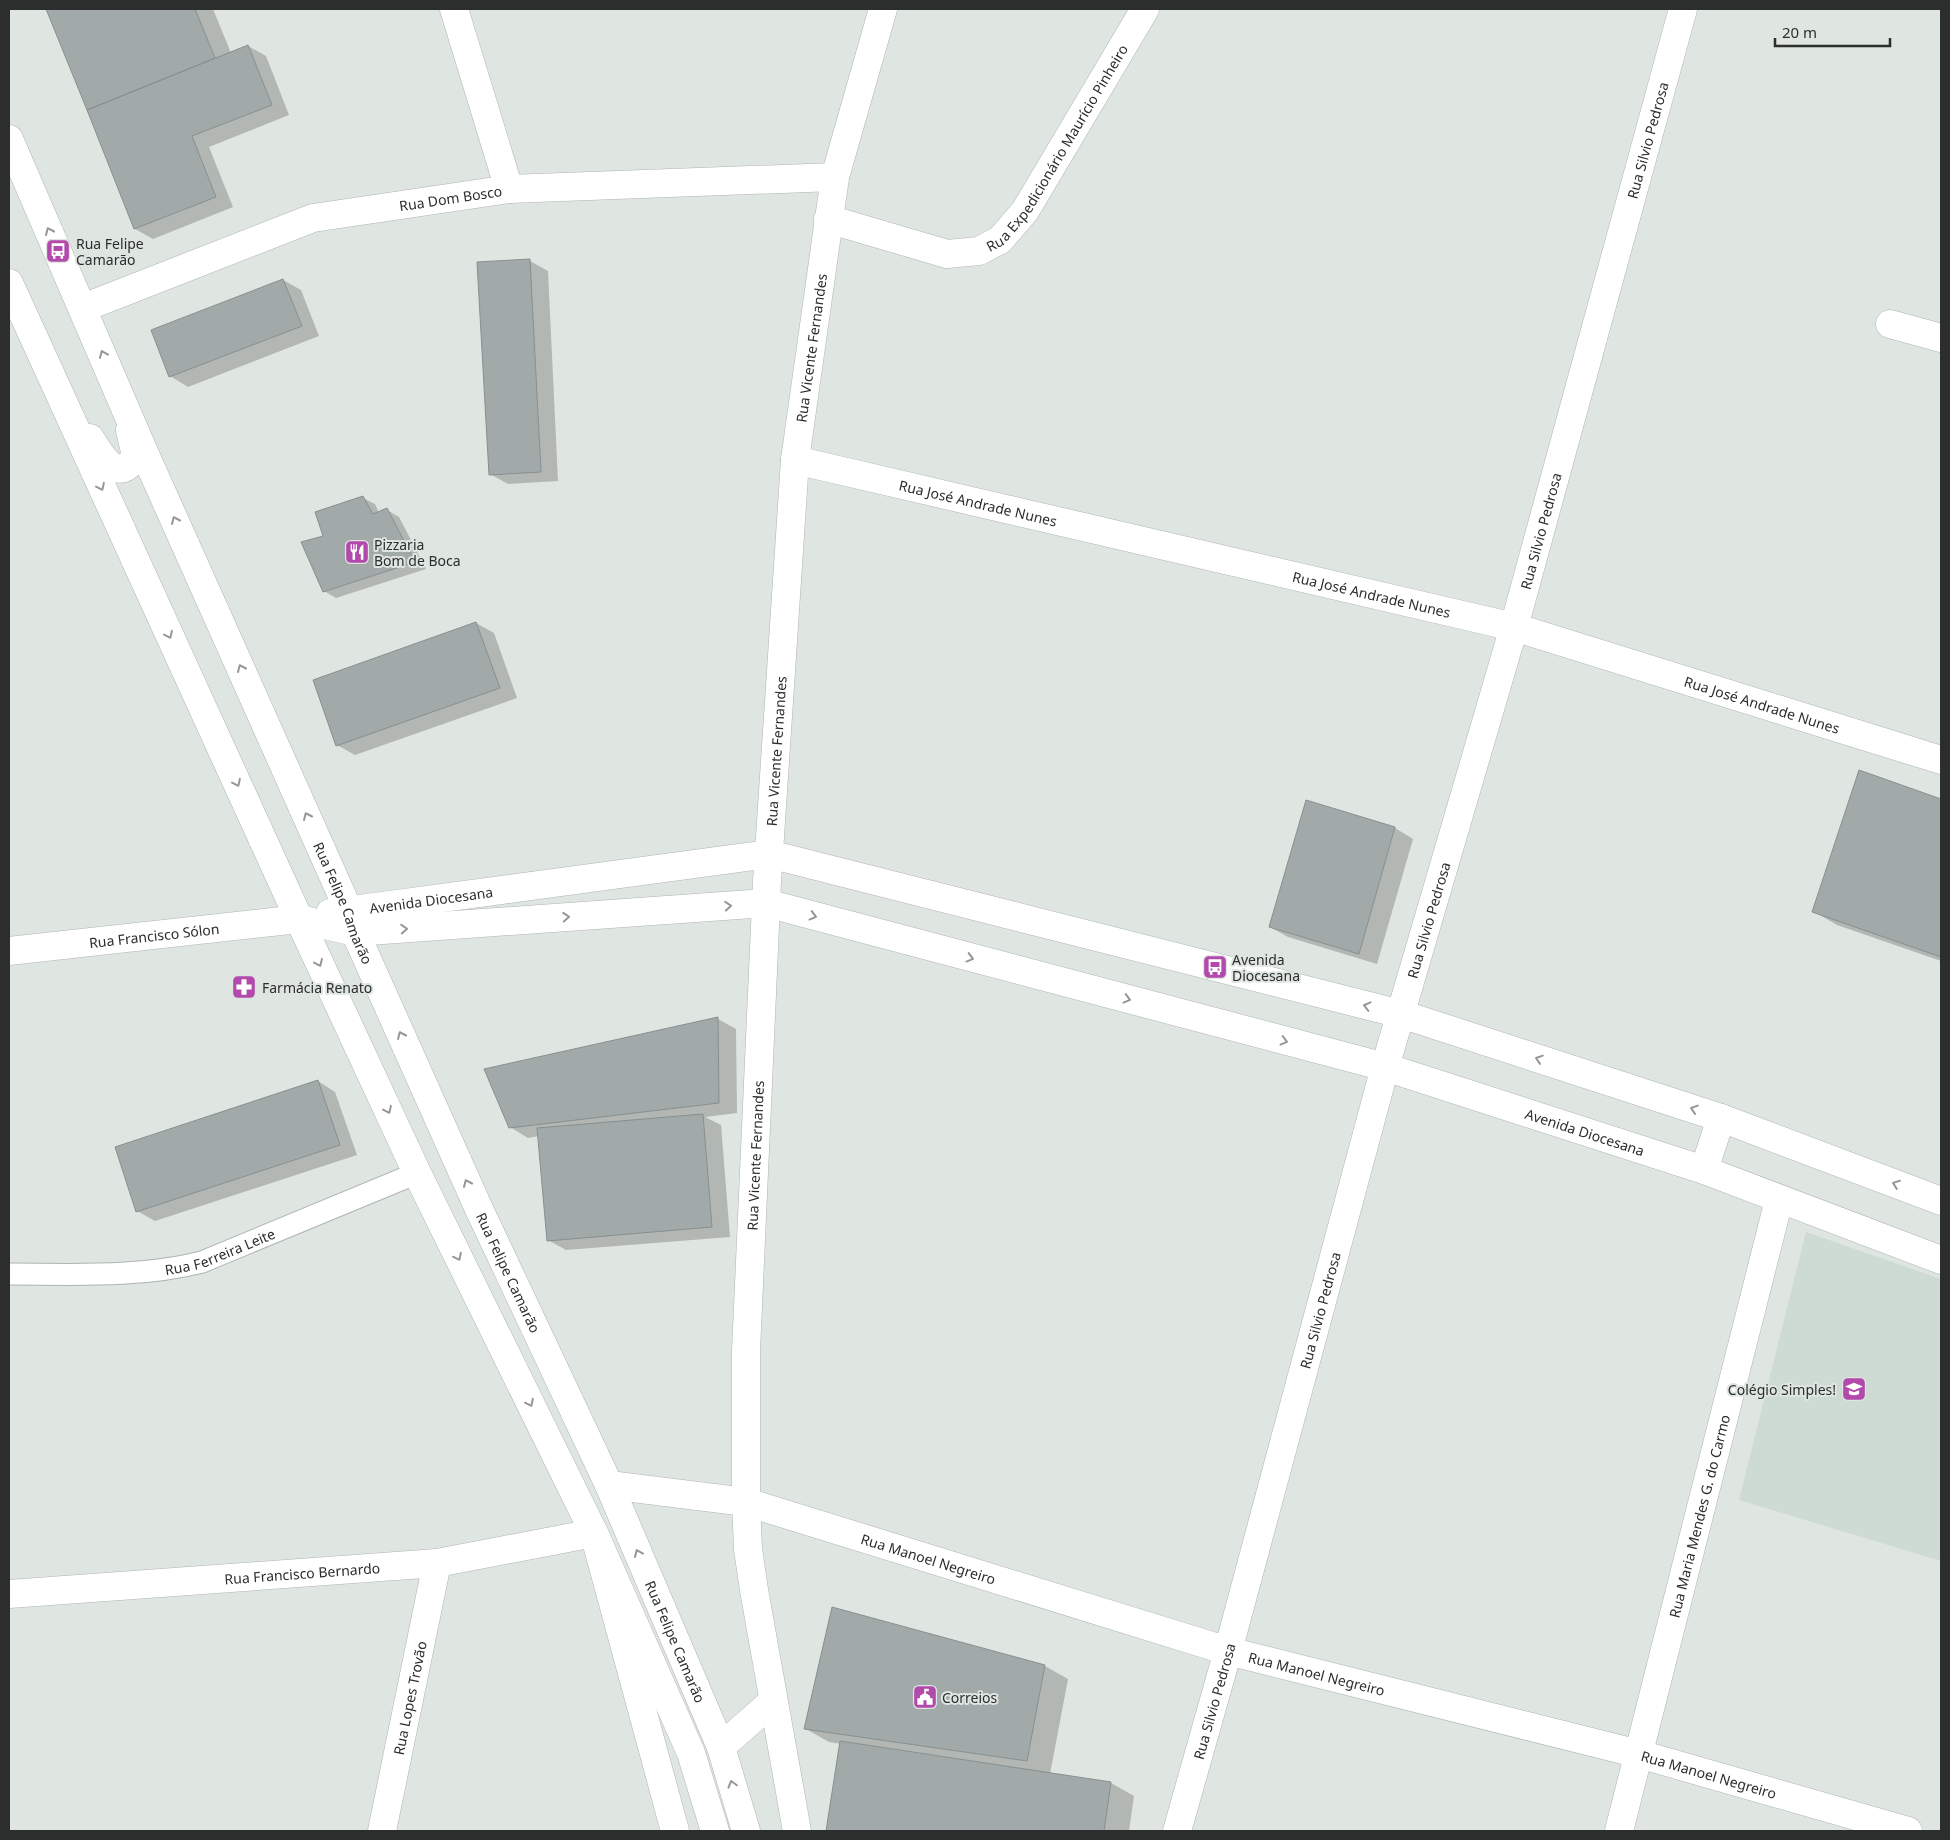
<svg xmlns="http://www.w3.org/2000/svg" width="1950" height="1840" font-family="'Noto Sans',sans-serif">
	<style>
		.built { fill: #cddbd3 }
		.shadow { fill: #0003 }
		.building { fill: #a1a9a9; stroke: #88908f }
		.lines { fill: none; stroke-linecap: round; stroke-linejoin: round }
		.lane-casing { stroke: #afb5b2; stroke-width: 23 }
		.street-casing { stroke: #afb5b2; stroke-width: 29 }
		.secondary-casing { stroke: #afb5b2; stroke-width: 29 }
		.lane { stroke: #fff; stroke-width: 21 }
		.street { stroke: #fff; stroke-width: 28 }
		.secondary { stroke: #fff; stroke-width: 28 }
		.oneway { stroke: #969696 }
		.labels { text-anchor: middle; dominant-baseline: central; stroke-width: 4; stroke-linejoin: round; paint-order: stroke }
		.street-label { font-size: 14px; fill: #2c2e2d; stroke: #dfe5e1 }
		.poi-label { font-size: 14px; fill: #2c2e2d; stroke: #dfe5e1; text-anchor: start }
	</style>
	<rect width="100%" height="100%" fill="#dfe5e1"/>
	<!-- built -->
	<path class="built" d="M 1806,1232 L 1941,1279 L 1941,1561 L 1739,1500 Z"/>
	<!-- shadow -->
	<path class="shadow" d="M 47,9 L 213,9 L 231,53 L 248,46 L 266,56 L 289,115 L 209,147 L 233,207 L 153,239 L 135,229 Z
		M 530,261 L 548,271 L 558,481 L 508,484 L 490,474 Z
		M 283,280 L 301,290 L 319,336 L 188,387 L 170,376 Z
		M 363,498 L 375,504 L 379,513 L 387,510 L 399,517 L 426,569 L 336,598 L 324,591 L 325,537 Z
		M 476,623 L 494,633 L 517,698 L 355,755 L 337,745 Z
		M 1860,772 L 1941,800 L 1941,961 L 1837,925 L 1813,911 Z
		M 1307,802 L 1395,828 L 1413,839 L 1377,964 L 1288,937 L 1270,927 Z
		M 718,1019 L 736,1029 L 737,1113 L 705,1117 L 721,1125 L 730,1237 L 566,1250 L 548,1240 L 539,1136 L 528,1138 L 510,1127 L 486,1069 Z
		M 318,1081 L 335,1092 L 357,1155 L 155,1221 L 137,1211 Z
		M 1045,1666 L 1068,1679 L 1050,1774 L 1111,1783 L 1134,1796 L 1129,1831 L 828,1831 L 841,1744 L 829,1742 L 806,1729 Z"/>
	<!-- building -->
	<path class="building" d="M 46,9 L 195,9 L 215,58 L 87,110 Z
		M 248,45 L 272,105 L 192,136 L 216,197 L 134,229 L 87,110 Z
		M 530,259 L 541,472 L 489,475 L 477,262 Z
		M 283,279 L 302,326 L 169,377 L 151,330 Z
		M 363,496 L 373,514 L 387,508 L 415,562 L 323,592 L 301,542 L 323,536 L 315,512 Z
		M 476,622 L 500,688 L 336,746 L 313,680 Z
		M 1859,770 L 1941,799 L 1941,957 L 1812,912 Z
		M 1306,800 L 1395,827 L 1359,954 L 1269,927 Z
		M 718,1017 L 719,1103 L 509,1128 L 484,1069 Z
		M 318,1080 L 340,1145 L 136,1212 L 115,1147 Z
		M 703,1114 L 712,1227 L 547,1241 L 537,1128 Z
		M 832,1607 L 1045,1665 L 1027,1761 L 804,1729 Z
		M 840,1741 L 1111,1782 L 1104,1831 L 826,1831 Z"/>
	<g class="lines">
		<defs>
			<g id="lane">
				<path id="s1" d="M 9,1274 C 73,1274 139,1278 202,1262 L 417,1173"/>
			</g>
			<g id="street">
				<path d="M 454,9 L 509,189"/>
				<path id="s2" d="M 828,219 L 947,254 L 979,251 L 1000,240 L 1025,211 L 1145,9"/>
				<path id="s3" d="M 83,308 L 313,218 L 509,189 L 835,177"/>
				<path d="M 1890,324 L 1941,338"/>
				<path id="s4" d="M 795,460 L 1514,627 L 1941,760"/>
				<path id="s5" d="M 9,951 L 299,919"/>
				<path id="s6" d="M 609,1485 L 746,1502 L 1228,1651 L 1639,1754 L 1908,1831"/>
				<path id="s7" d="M 9,1594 L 437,1563 L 594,1533 L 675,1831"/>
				<path d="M 721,1747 L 773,1701"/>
				<path id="s8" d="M 382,1831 L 437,1563"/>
				<path id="s9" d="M 797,1831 L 754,1590 L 748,1549 L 746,1502 L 746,1351 L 767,882 L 795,460 L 835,177 L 883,9"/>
				<path id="s10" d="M 1177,1831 L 1228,1651 L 1385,1067 L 1514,627 L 1683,9"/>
				<path id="s11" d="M 1619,1831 L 1779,1200"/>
			</g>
			<g id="secondary">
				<path id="s12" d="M 9,139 L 144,452 L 348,909 L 355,932 L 479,1209 L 609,1485 L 721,1747 L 746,1831"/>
				<path d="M 9,283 L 299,919 L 417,1173 L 594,1533 L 691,1753 L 715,1831"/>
				<path d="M 90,438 C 101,456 118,486 136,456 L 130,430"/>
				<path id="s13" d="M 330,913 L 769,854 L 1401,1014 L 1721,1118 L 1941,1201"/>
				<path id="s14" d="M 299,919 L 355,932 L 766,903 L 1385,1067 L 1704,1170 L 1941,1260"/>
				<path d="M 1704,1170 L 1721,1118"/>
			</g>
		</defs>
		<!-- lane casing -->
		<use href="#lane" class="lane-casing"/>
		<!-- street casing -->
		<use href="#street" class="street-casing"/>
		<!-- secondary casing -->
		<use href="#secondary" class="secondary-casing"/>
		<!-- lane -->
		<use href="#lane" class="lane"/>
		<!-- street -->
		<use href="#street" class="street"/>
		<!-- secondary -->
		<use href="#secondary" class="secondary"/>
	</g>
	<!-- one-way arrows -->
	<defs><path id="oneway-chevron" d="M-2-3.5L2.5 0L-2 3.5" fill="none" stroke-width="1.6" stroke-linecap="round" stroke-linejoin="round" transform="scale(1.25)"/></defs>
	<g class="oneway">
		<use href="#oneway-chevron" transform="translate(49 231) rotate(-114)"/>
		<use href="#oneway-chevron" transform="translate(103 354) rotate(-113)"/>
		<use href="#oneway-chevron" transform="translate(101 487) rotate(65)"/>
		<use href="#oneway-chevron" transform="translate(175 520) rotate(-114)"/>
		<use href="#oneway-chevron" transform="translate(169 635) rotate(65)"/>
		<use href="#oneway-chevron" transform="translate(241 668) rotate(-114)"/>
		<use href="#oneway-chevron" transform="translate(237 783) rotate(65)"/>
		<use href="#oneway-chevron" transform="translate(307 816) rotate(-114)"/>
		<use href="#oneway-chevron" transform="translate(728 906) rotate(-4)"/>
		<use href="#oneway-chevron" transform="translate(813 916) rotate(15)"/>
		<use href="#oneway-chevron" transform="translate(566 917) rotate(-4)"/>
		<use href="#oneway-chevron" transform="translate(404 929) rotate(-4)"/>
		<use href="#oneway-chevron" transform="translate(970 958) rotate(15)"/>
		<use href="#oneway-chevron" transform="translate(319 963) rotate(65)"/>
		<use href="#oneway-chevron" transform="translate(1127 999) rotate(15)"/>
		<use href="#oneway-chevron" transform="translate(1367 1006) rotate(-166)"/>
		<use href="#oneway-chevron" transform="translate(401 1035) rotate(-114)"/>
		<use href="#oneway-chevron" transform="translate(1284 1041) rotate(15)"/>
		<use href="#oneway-chevron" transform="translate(1539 1059) rotate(-162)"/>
		<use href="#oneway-chevron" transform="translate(1694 1109) rotate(-162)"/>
		<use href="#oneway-chevron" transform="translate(388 1110) rotate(65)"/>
		<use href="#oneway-chevron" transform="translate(467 1183) rotate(-114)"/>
		<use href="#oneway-chevron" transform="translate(1896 1184) rotate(-159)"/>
		<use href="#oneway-chevron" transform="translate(458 1257) rotate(64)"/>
		<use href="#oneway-chevron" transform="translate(530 1403) rotate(64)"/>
		<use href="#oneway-chevron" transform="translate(638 1553) rotate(-113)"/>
		<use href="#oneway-chevron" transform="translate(732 1784) rotate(-106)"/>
	</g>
	<!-- icons -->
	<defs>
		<symbol id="bus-square" viewBox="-11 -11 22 22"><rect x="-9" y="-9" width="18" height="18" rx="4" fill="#b24aac" stroke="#dfe5e1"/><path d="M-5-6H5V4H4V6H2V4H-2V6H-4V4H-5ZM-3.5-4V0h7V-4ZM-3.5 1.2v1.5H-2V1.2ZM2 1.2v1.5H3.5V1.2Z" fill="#fff"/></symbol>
		<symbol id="restaurant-square" viewBox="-11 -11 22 22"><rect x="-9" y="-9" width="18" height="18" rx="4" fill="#b24aac" stroke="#dfe5e1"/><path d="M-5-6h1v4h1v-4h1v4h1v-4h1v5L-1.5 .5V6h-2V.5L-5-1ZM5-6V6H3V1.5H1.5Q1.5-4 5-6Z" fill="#fff"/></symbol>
		<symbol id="pharmacy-square" viewBox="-11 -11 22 22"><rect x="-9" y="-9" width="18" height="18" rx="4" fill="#b24aac" stroke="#dfe5e1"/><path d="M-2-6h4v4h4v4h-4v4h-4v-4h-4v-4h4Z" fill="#fff"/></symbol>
		<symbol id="school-square" viewBox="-11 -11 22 22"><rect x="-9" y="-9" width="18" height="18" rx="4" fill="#b24aac" stroke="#dfe5e1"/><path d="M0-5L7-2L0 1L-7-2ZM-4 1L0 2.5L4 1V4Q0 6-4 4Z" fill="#fff"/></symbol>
		<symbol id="civic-square" viewBox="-11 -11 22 22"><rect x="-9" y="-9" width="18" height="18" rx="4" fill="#b24aac" stroke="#dfe5e1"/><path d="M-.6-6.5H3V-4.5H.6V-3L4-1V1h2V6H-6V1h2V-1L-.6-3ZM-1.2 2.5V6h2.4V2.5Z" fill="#fff"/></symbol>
	</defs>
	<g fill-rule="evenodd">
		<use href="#bus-square" x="44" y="237" width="28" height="28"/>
		<use href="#restaurant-square" x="343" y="538" width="28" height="28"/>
		<use href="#bus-square" x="1201" y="953" width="28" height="28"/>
		<use href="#pharmacy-square" x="230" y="973" width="28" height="28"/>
		<use href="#school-square" x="1840" y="1375" width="28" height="28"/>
		<use href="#civic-square" x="911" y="1683" width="28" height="28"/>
	</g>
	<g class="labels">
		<!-- street labels -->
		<g class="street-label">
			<text stroke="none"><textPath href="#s10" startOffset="1755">Rua Silvio Pedrosa</textPath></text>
			<text stroke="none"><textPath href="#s2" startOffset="288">Rua Expedicionário Maurício Pinheiro</textPath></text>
			<text stroke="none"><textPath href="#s3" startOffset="386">Rua Dom Bosco</textPath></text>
			<text stroke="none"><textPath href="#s9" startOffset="1490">Rua Vicente Fernandes</textPath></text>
			<text stroke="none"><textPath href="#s4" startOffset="188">Rua José Andrade Nunes</textPath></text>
			<text stroke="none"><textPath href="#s10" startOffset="1350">Rua Silvio Pedrosa</textPath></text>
			<text stroke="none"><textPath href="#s4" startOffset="592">Rua José Andrade Nunes</textPath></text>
			<text stroke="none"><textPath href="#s4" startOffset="998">Rua José Andrade Nunes</textPath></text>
			<text stroke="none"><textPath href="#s9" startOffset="1085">Rua Vicente Fernandes</textPath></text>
			<text stroke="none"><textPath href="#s13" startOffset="102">Avenida Diocesana</textPath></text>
			<text stroke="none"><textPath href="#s12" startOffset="834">Rua Felipe Camarão</textPath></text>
			<text stroke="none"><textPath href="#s10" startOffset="945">Rua Silvio Pedrosa</textPath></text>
			<text stroke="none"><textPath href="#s5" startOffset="146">Rua Francisco Sólon</textPath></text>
			<text stroke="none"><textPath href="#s14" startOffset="1320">Avenida Diocesana</textPath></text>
			<text stroke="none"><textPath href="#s9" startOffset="680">Rua Vicente Fernandes</textPath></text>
			<text stroke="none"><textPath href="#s1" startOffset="214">Rua Ferreira Leite</textPath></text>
			<text stroke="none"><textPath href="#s12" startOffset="1239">Rua Felipe Camarão</textPath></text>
			<text stroke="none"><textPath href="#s10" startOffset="540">Rua Silvio Pedrosa</textPath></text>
			<text stroke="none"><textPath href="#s11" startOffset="325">Rua Maria Mendes G. do Carmo</textPath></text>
			<text stroke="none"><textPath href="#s6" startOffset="329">Rua Manoel Negreiro</textPath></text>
			<text stroke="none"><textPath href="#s7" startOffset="294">Rua Francisco Bernardo</textPath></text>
			<text stroke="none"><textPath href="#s12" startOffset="1644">Rua Felipe Camarão</textPath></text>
			<text stroke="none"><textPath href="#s6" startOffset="734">Rua Manoel Negreiro</textPath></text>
			<text stroke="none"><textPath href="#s8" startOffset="136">Rua Lopes Trovão</textPath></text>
			<text stroke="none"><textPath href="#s10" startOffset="135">Rua Silvio Pedrosa</textPath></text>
			<text stroke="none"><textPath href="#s6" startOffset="1139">Rua Manoel Negreiro</textPath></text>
		</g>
		<!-- poi labels -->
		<g class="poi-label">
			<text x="76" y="243">Rua Felipe<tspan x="76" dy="16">Camarão</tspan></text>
			<text x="374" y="544">Pizzaria<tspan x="374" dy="16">Bom de Boca</tspan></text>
			<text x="1232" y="959">Avenida<tspan x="1232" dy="16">Diocesana</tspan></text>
			<text x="262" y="987">Farmácia Renato</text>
			<text x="1836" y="1389" text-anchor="end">Colégio Simples!</text>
			<text x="942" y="1697">Correios</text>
		</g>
	</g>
	<!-- border -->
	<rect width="1950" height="1840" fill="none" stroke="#2c2e2d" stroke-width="20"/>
	<!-- scale -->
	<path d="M1775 38v8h115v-8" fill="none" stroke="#2c2e2d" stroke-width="2.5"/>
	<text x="1782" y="38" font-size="15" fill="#2c2e2d" stroke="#dfe5e1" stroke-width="4" paint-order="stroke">20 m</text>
</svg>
